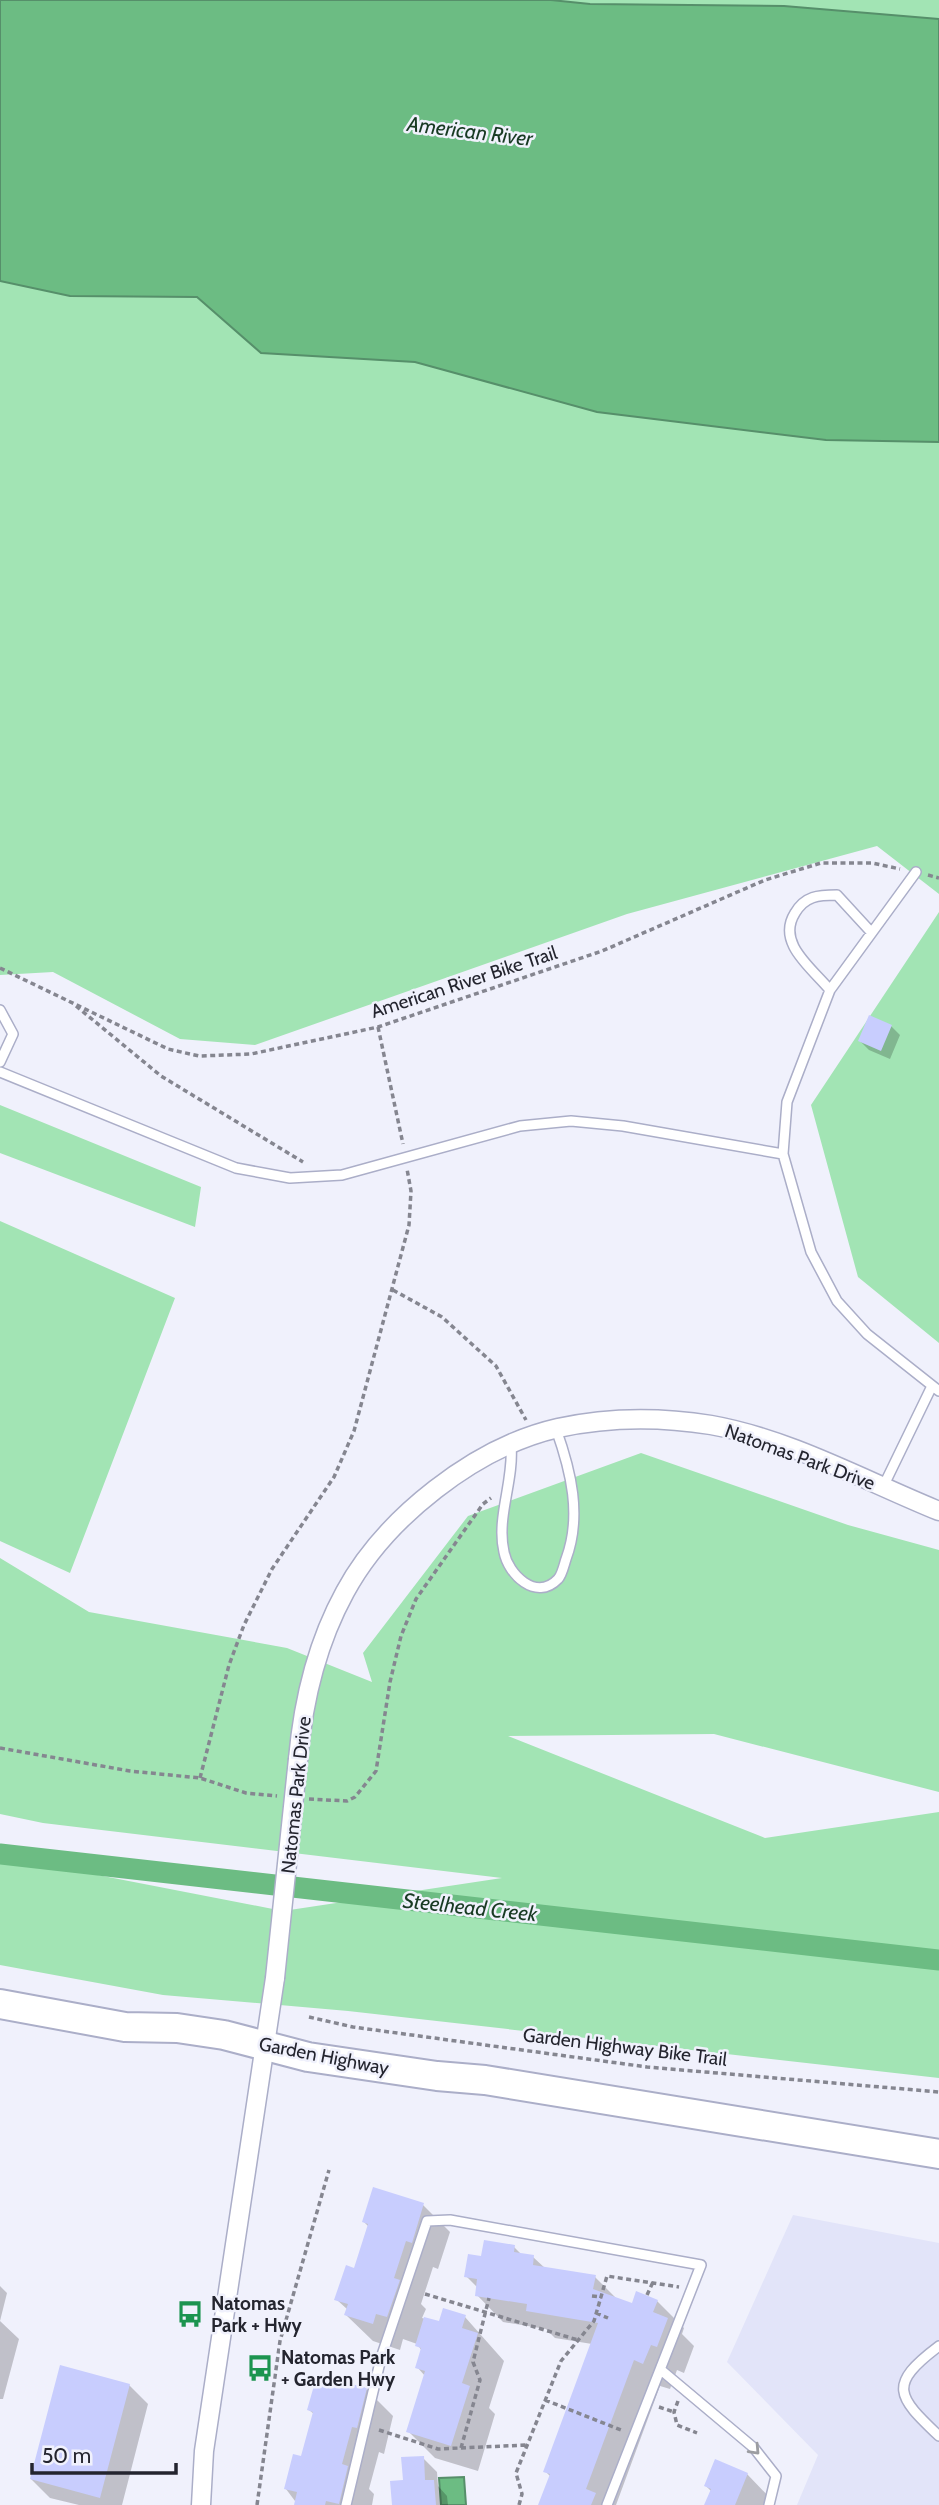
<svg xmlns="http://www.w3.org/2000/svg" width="939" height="2505" font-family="Cabin,sans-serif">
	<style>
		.built { fill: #e2e4f9 }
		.green { fill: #a2e4b4 }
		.water { fill: #6cbc83; stroke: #568f6a; stroke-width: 2 }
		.shadow { fill: #0003 }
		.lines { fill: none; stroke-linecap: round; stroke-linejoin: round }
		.canal { stroke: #6cbc83; stroke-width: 21 }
		.building { fill: #c8cdfe }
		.service-casing { stroke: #abaec8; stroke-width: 12 }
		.minor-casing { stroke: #abaec8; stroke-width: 21 }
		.primary-casing { stroke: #abaec8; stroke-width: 32 }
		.path { stroke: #858690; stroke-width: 3.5; stroke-dasharray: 5 3.5; stroke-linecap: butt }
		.service { stroke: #fff; stroke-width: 9 }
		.minor { stroke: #fff; stroke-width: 18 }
		.primary { stroke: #fff; stroke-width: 28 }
		.minor-bridge-casing { stroke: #abaec8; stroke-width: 21; stroke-linecap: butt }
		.minor-bridge { stroke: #fff; stroke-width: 18 }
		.oneway { stroke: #9c9da1 }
		.labels { text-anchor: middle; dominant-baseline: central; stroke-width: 5; stroke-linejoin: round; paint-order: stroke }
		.street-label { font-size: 19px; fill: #24252f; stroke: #f0f1fc }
		.poi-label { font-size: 19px; font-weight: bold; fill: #24252f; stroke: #f0f1fc; text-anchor: start }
		.water-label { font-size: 21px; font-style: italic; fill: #183a23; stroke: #f0f1fc }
	</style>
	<rect width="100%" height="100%" fill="#f0f1fc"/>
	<!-- built -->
	<path class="built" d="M 793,2215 L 939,2243 L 939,2505 L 797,2505 L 818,2455 L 727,2362 Z"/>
	<!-- green -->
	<path class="green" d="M 551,0 L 939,0 L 939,19 L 784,6 L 590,4 Z
		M 0,281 L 70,296 L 197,297 L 261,353 L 415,362 L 597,412 L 825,440 L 939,442 L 939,894 L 877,846 L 627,914 L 255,1045 L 180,1039 L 53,972 L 0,975 Z
		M 939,912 L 939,1343 L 858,1277 L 811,1105 Z
		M 0,1105 L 201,1187 L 195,1227 L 0,1153 Z
		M 0,1221 L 175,1298 L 70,1573 L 0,1541 Z
		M 641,1453 L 848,1525 L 939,1550 L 939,1792 L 714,1734 L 508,1736 L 765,1838 L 939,1812 L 939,2078 L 348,2011 L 163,1995 L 0,1965 L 0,1856 L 283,1911 L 502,1878 L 43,1823 L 0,1814 L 0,1558 L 89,1612 L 287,1648 L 372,1682 L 363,1653 L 468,1516 Z"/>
	<!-- water -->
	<path class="water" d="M 0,0 L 551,0 L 590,4 L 784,6 L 939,19 L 939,442 L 826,440 L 597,412 L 415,362 L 261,353 L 197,297 L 70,296 L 0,281 Z
		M 464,2477 L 466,2505 L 441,2505 L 439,2478 Z"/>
	<!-- shadow -->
	<path class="shadow" d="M 891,1026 L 900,1035 L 890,1059 L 869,1050 L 860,1041 Z
		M 423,2205 L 450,2232 L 438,2269 L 433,2267 L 421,2304 L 426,2309 L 422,2318 L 441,2323 L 465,2317 L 504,2361 L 489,2408 L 495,2414 L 478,2471 L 435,2458 L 408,2431 L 425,2376 L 417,2367 L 422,2351 L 417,2344 L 403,2339 L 400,2350 L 373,2341 L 346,2315 L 348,2310 L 336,2299 L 355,2270 L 369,2227 L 364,2222 Z
		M 514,2247 L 522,2255 L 533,2257 L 546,2269 L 595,2277 L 618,2300 L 633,2306 L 657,2301 L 684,2328 L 682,2334 L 694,2346 L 684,2373 L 677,2370 L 670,2389 L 660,2386 L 616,2505 L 540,2505 L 551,2477 L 545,2471 L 592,2344 L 555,2338 L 546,2329 L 503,2322 L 477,2295 L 478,2288 L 466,2276 L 483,2258 Z
		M 0,2286 L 7,2293 L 0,2321 L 19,2339 L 3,2399 L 0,2399 Z
		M 129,2385 L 148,2404 L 122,2505 L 79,2505 L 50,2498 L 31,2479 Z
		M 366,2389 L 393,2416 L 384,2454 L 379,2452 L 369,2489 L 374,2494 L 372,2505 L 298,2505 L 286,2489 L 303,2458 L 314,2414 L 309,2410 Z
		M 423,2458 L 437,2472 L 438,2486 L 447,2496 L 448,2505 L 394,2505 L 404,2482 Z
		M 747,2474 L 773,2501 L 772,2505 L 706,2505 L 711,2491 L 706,2486 Z"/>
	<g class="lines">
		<!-- canal -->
		<path class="canal" d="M 0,1854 L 939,1960"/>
	</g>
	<!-- building -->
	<path class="building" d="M 869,1015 L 892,1025 L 881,1051 L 858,1041 Z
		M 373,2187 L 424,2203 L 412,2243 L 406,2241 L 394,2278 L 400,2280 L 387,2317 L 376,2314 L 373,2324 L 344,2315 L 348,2304 L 334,2300 L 346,2265 L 354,2268 L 368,2224 L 362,2222 Z
		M 484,2240 L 515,2245 L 514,2252 L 534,2255 L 533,2265 L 596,2275 L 593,2289 L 632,2303 L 636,2291 L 658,2300 L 653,2312 L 668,2318 L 657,2347 L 651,2345 L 643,2364 L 634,2360 L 586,2489 L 596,2493 L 591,2505 L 538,2505 L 550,2474 L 543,2472 L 598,2323 L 526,2311 L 527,2304 L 475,2296 L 477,2279 L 464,2277 L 468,2254 L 481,2256 Z
		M 443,2308 L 466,2315 L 462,2328 L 478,2333 L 462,2383 L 470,2386 L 451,2446 L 406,2432 L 425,2371 L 415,2368 L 421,2348 L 415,2346 L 424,2317 L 439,2321 Z
		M 60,2365 L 130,2384 L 100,2498 L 30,2479 Z
		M 317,2375 L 367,2388 L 357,2428 L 352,2427 L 342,2464 L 348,2466 L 339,2504 L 326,2501 L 325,2505 L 294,2505 L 297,2492 L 284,2489 L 293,2454 L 301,2456 L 313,2412 L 307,2410 Z
		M 424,2456 L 425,2480 L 434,2480 L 436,2505 L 392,2505 L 390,2481 L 403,2480 L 401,2457 Z
		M 715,2459 L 748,2473 L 735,2505 L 704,2505 L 711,2489 L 704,2486 Z"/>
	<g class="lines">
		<defs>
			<path id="service" d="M 916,872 L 830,990 L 787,1102 L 783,1154 L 811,1252 L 837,1301 L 867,1334 L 939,1391
				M 830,990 C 812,968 776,943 795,913 C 805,896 818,895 837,895 L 871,932
				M 0,1010 L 13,1034 L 0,1062
				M 0,1072 L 236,1168 L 290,1178 L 342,1175 L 520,1126 L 571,1121 L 623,1126 L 783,1154
				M 511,1446 C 514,1481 496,1518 504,1552 C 508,1574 536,1602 558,1579 C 562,1575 564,1565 566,1559 C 582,1516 571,1471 556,1429
				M 883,1487 L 931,1388
				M 939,2346 C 887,2385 897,2396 939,2436
				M 661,2370 L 754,2448 L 776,2476 L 769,2505
				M 346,2505 L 381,2358 L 427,2221 L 450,2220 L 701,2265 L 607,2505"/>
			<path id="minor" d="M 298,1759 C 303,1702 317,1643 345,1592 C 385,1518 475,1447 558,1428 C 608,1417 661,1417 711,1425 C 790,1439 865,1481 939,1511
				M 201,2505 L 204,2451 L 275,1978"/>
			<path id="primary" d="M 0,2004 L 125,2027 L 177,2028 L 224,2035 L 308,2057 L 437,2076 L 485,2080 L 939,2154"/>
		</defs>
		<!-- service casing -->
		<use href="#service" class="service-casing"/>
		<!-- minor casing -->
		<use href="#minor" class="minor-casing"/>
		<!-- primary casing -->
		<use href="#primary" class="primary-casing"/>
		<!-- path -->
		<path class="path" d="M 928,875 L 939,878
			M 0,968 L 168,1049 L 199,1056 L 251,1054 L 378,1027 L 602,951 L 765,880 L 821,863 L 872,863 L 900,869
			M 76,1006 L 161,1076 L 303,1162
			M 378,1027 L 403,1144
			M 393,1290 L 442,1317 L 496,1366 L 526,1420
			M 0,1748 L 130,1771 L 200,1778 L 246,1793 L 277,1796
			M 200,1778 L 229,1665 L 244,1625 L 272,1569 L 334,1477 L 354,1431 L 409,1225 L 411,1191 L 407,1169
			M 309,1799 L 347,1801 L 355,1797 L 376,1771 L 390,1682 L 401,1636 L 416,1599 L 483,1504 L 491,1498
			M 309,2017 L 353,2027 L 647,2067 L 939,2092
			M 425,2294 L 578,2340
			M 647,2295 L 653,2282
			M 592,2296 L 601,2297
			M 596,2313 L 608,2318
			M 545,2400 L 621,2430
			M 678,2401 L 674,2412 L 677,2425 L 697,2433
			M 659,2407 L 674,2412
			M 379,2430 L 438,2449 L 527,2445
			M 461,2448 L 480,2380 L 473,2362 L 489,2298
			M 257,2505 L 280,2341 L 329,2170
			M 519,2505 L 522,2494 L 516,2473 L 561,2361 L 594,2321 L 607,2276 L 679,2287"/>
		<!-- service -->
		<use href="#service" class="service"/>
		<!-- minor -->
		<use href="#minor" class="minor"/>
		<!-- primary -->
		<use href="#primary" class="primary"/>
		<defs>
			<path id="minor-bridge" d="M 275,1978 L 298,1759"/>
		</defs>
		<!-- minor-bridge casing -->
		<use href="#minor-bridge" class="minor-bridge-casing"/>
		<!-- minor-bridge -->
		<use href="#minor-bridge" class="minor-bridge"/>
	</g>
	<!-- one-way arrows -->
	<defs><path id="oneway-chevron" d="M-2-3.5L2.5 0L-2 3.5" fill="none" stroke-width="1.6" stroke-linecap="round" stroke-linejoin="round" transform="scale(1.75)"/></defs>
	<use class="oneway" href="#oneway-chevron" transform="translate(755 2450) rotate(47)"/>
	<!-- icons -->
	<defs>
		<symbol id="bus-bare" viewBox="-9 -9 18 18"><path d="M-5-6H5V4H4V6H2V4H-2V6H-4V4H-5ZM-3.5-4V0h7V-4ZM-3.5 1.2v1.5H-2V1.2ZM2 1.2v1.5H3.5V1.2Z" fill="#1c944f" stroke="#f0f1fc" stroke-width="2.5" paint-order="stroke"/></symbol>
	</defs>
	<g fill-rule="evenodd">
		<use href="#bus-bare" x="171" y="2295" width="38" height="38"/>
		<use href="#bus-bare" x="241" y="2349" width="38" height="38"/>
	</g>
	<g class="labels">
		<!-- street labels -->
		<g class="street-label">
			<text transform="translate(464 982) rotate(-18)">American River Bike Trail</text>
			<text transform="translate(800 1457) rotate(20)">Natomas Park Drive</text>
			<text transform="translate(296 1795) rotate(-84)">Natomas Park Drive</text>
			<text transform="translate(625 2047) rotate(7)">Garden Highway Bike Trail</text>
			<text transform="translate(324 2056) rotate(11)">Garden Highway</text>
		</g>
		<!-- poi labels -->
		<g class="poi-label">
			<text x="211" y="2303">Natomas<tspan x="211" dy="22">Park + Hwy</tspan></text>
			<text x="281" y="2357">Natomas Park<tspan x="281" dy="22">+ Garden Hwy</tspan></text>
		</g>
		<!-- water labels -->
		<g class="water-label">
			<text transform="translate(470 131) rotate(7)">American River</text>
			<text transform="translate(470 1907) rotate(6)">Steelhead Creek</text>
		</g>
	</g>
	<!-- scale -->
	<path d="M32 2463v10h144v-10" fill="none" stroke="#24252f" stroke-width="3.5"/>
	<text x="42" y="2463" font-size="21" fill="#24252f" stroke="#f0f1fc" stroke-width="5" paint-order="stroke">50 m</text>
</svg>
